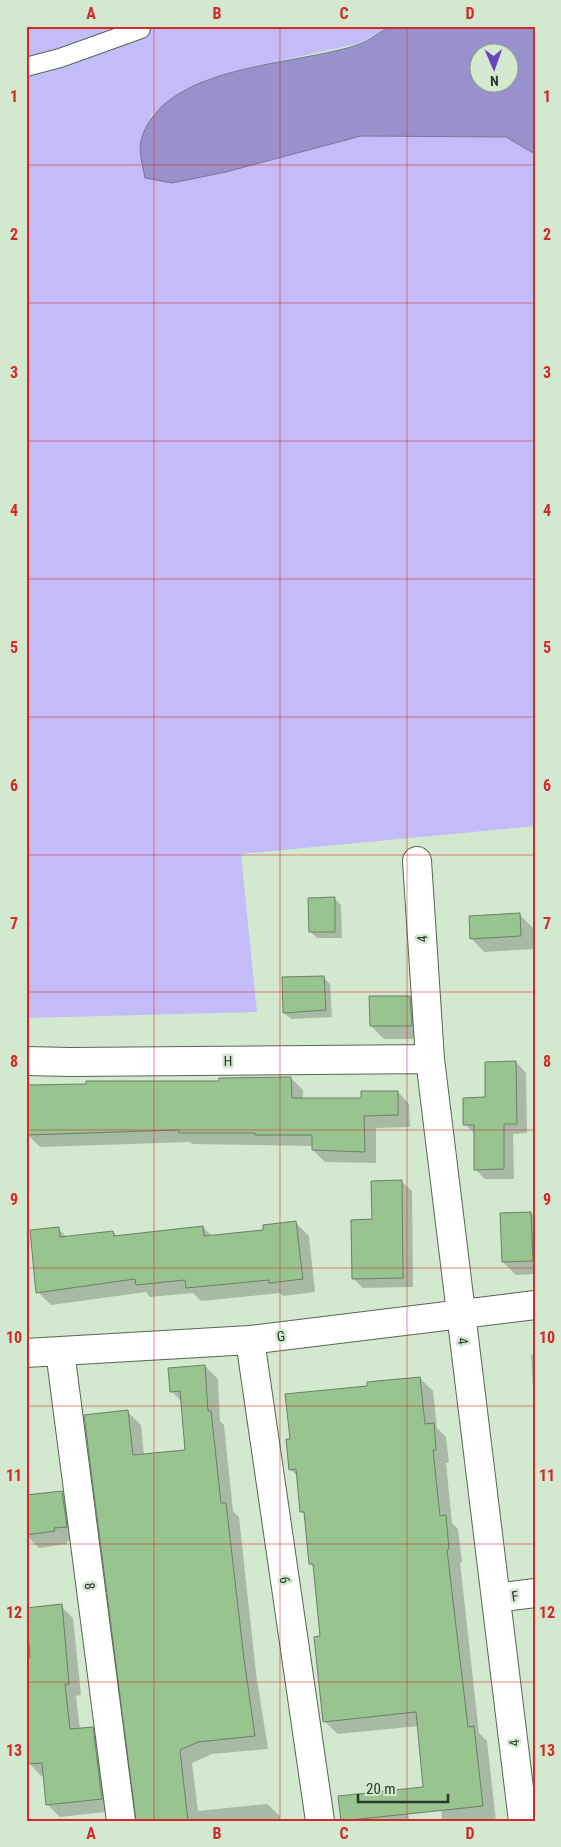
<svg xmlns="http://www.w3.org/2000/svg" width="561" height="1847" font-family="'Roboto Condensed',sans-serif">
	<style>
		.green { fill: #c3bcf9 }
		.water { fill: #9991cc; stroke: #78759b; fill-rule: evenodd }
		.shadow { fill: #0003 }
		.building { fill: #97c48f; stroke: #6c8069 }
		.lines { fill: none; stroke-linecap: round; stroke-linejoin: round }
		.service-casing { stroke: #556851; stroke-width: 20 }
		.minor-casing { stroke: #556851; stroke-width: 30 }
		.service { stroke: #fff; stroke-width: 18 }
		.minor { stroke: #fff; stroke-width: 28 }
		.grid { fill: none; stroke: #d62828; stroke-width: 1; stroke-opacity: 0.55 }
		.labels { text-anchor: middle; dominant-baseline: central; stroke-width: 5; stroke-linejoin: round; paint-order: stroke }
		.street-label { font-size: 14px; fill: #2c352a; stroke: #d3e9cf }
		.neatline { fill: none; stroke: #d62828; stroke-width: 2 }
		.grid-label { font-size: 16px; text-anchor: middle; font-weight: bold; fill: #d62828 }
	</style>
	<rect width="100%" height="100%" fill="#d3e9cf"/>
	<!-- green -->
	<path class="green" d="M 26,26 L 390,26 L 361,43 L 250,67 L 188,88 L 152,114 L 140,142 L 226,172 L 361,136 L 506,137 L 535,154 L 535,826 L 241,854 L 257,1012 L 26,1018 Z"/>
	<!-- water -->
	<path class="water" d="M 390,26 L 535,26 L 535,154 L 506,137 L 361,136 L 226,172 L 172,183 L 145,178 C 143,167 138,150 141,140 C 163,63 298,66 360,44 C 370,40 380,32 390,26 ZM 478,52 L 508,52 L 508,82 L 478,82 Z"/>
	<!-- shadow -->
	<path class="shadow" d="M 334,898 L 341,905 L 342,938 L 317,938 L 310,931 Z
		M 519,914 L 533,928 L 534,949 L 484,952 L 471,938 Z
		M 323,977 L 330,984 L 332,1017 L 291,1019 L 284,1013 Z
		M 410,997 L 423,1010 L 425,1039 L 384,1039 L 371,1026 Z
		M 516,1062 L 526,1073 L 527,1133 L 513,1134 L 514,1179 L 485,1179 L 475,1169 L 475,1134 L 465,1124 Z
		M 291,1078 L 303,1090 L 303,1099 L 362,1099 L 398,1092 L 409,1104 L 410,1127 L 376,1128 L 376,1163 L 325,1162 L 313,1150 L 313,1146 L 192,1144 L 190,1142 L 40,1147 L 28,1135 L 220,1083 Z
		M 402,1182 L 412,1191 L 413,1287 L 363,1288 L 353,1278 L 373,1221 Z
		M 531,1213 L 535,1217 L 535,1274 L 516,1275 L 503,1262 Z
		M 295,1222 L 309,1236 L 315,1292 L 283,1296 L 280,1293 L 201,1301 L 193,1293 L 150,1297 L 146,1292 L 51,1305 L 38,1292 L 58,1229 L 67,1237 L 113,1232 L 118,1237 L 203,1227 L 212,1236 L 265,1231 Z
		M 531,1355 L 535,1355 L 535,1418 Z
		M 205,1366 L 218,1379 L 220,1421 L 224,1425 L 233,1511 L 239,1517 L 256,1673 L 268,1749 L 212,1754 L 192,1763 L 198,1811 L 267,1804 L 280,1816 L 280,1821 L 137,1821 L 128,1412 L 141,1425 L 144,1455 L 187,1451 L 182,1402 L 171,1391 Z
		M 420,1378 L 433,1391 L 437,1428 L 446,1437 L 449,1463 L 446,1463 L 452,1523 L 458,1529 L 462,1562 L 460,1562 L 479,1733 L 487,1741 L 496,1821 L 442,1821 L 441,1805 L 419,1726 L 338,1734 L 324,1721 L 321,1638 L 314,1567 L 310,1564 L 305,1515 L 302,1511 L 298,1477 L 290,1469 L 291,1440 L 369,1387 Z
		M 62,1492 L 75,1505 L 80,1540 L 67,1541 L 67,1544 L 39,1548 L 26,1535 L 26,1496 Z
		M 61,1606 L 73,1618 L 81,1695 L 76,1696 L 80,1729 L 93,1728 L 105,1740 L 114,1811 L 60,1817 L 48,1805 L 44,1775 L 41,1776 L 29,1763 L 28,1753 L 26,1754 L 26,1651 L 30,1651 Z
		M 407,1804 L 409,1821 L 343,1821 Z"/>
	<!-- building -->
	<path class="building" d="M 335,897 L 335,932 L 309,932 L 308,898 Z
		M 520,913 L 521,936 L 470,939 L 469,916 Z
		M 324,976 L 326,1010 L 283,1013 L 282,977 Z
		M 369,996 L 410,996 L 412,1026 L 370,1026 Z
		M 516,1061 L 517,1124 L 504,1124 L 504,1169 L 474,1170 L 474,1125 L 463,1125 L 463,1098 L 485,1097 L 485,1062 Z
		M 291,1077 L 292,1098 L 361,1098 L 361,1091 L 398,1091 L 398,1115 L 364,1116 L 365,1152 L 312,1150 L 312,1135 L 255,1135 L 255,1133 L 179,1133 L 179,1130 L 27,1135 L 27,1085 L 86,1084 L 86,1081 L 219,1081 L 219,1078 Z
		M 402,1180 L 403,1278 L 352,1279 L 351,1220 L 372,1219 L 371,1181 Z
		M 531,1212 L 533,1261 L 502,1262 L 500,1213 Z
		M 296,1221 L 303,1279 L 269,1283 L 269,1280 L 186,1288 L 185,1280 L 136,1285 L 135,1279 L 36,1293 L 30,1230 L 59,1227 L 60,1237 L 113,1231 L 114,1236 L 203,1226 L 204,1236 L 263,1230 L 263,1225 Z
		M 205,1365 L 208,1411 L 211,1411 L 221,1503 L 226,1503 L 244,1659 L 255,1736 L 198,1742 L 180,1750 L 188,1821 L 136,1821 L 84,1415 L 128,1410 L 133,1455 L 185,1450 L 180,1391 L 170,1392 L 168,1368 Z
		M 420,1377 L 425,1424 L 434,1423 L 436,1450 L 433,1450 L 440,1516 L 446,1515 L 449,1549 L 447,1550 L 468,1727 L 474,1726 L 483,1806 L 341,1821 L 338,1796 L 423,1787 L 416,1712 L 323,1722 L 314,1637 L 320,1636 L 313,1564 L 309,1564 L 304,1512 L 300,1512 L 296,1469 L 289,1470 L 286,1439 L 290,1439 L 285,1394 L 367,1386 L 367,1382 Z
		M 62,1491 L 67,1527 L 54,1528 L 55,1531 L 26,1535 L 26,1495 Z
		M 62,1604 L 69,1684 L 65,1684 L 70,1729 L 93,1727 L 102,1799 L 46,1805 L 42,1763 L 28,1764 L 26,1748 L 26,1658 L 30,1657 L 26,1608 Z"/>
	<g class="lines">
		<defs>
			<path id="service" d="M 26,67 L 60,58 L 141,29"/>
			<path id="minor" d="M 417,861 L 430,1059 L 523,1821
				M 26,1061 L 70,1062 L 430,1059
				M 250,1340 L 320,1821
				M 60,1351 L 121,1821
				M 26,1353 L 250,1340 L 535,1305
				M 496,1598 L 535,1593"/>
		</defs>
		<!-- service casing -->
		<use href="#service" class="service-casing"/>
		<!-- minor casing -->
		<use href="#minor" class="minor-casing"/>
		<!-- service -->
		<use href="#service" class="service"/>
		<!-- minor -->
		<use href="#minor" class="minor"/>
	</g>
	<!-- grid -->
	<path class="grid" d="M 154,26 L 154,1821M 280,26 L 280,1821M 407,26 L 407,1821M 26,165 L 535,165M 26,303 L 535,303M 26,441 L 535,441M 26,579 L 535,579M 26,717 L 535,717M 26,855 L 535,855M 26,992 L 535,992M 26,1130 L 535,1130M 26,1268 L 535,1268M 26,1406 L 535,1406M 26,1544 L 535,1544M 26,1682 L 535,1682"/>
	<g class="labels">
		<!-- street labels -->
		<g class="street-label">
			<text transform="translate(422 939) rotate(-94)">4</text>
			<text transform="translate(228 1061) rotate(-1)">H</text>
			<text transform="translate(281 1336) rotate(-7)">G</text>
			<text transform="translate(463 1341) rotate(83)">4</text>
			<text transform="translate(285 1580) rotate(82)">6</text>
			<text transform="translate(90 1586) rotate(83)">8</text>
			<text transform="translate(515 1596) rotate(-8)">F</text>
			<text transform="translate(514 1743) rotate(-97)">4</text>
		</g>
	</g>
	<!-- border -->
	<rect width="561" height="1847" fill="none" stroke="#d3e9cf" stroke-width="55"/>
	<!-- north arrow -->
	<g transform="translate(494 68) rotate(178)"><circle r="24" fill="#d3e9cf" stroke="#90a18d"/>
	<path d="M0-4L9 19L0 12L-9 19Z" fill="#6647c0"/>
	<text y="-8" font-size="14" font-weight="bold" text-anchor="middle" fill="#2c352a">N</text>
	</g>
	<!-- scale -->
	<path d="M358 1794v8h90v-8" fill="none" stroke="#2c352a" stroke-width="2.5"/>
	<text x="366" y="1794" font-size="15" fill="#2c352a" stroke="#d3e9cf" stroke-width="4" paint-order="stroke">20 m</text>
	<rect x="28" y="28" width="506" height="1792" class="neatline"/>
	<g class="grid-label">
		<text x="91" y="19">A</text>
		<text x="217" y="19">B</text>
		<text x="344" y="19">C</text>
		<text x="470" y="19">D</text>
		<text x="14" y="102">1</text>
		<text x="547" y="102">1</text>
		<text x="14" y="240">2</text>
		<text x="547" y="240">2</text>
		<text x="14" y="378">3</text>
		<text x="547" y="378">3</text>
		<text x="14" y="516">4</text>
		<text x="547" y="516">4</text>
		<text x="14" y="653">5</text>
		<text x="547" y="653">5</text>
		<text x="14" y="791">6</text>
		<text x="547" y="791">6</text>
		<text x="14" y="929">7</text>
		<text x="547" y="929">7</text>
		<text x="14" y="1067">8</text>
		<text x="547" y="1067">8</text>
		<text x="14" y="1205">9</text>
		<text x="547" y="1205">9</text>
		<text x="14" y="1343">10</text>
		<text x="547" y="1343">10</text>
		<text x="14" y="1481">11</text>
		<text x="547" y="1481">11</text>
		<text x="14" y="1618">12</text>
		<text x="547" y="1618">12</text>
		<text x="14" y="1756">13</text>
		<text x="547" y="1756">13</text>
		<text x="91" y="1839">A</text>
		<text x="217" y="1839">B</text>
		<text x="344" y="1839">C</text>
		<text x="470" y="1839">D</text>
	</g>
</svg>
